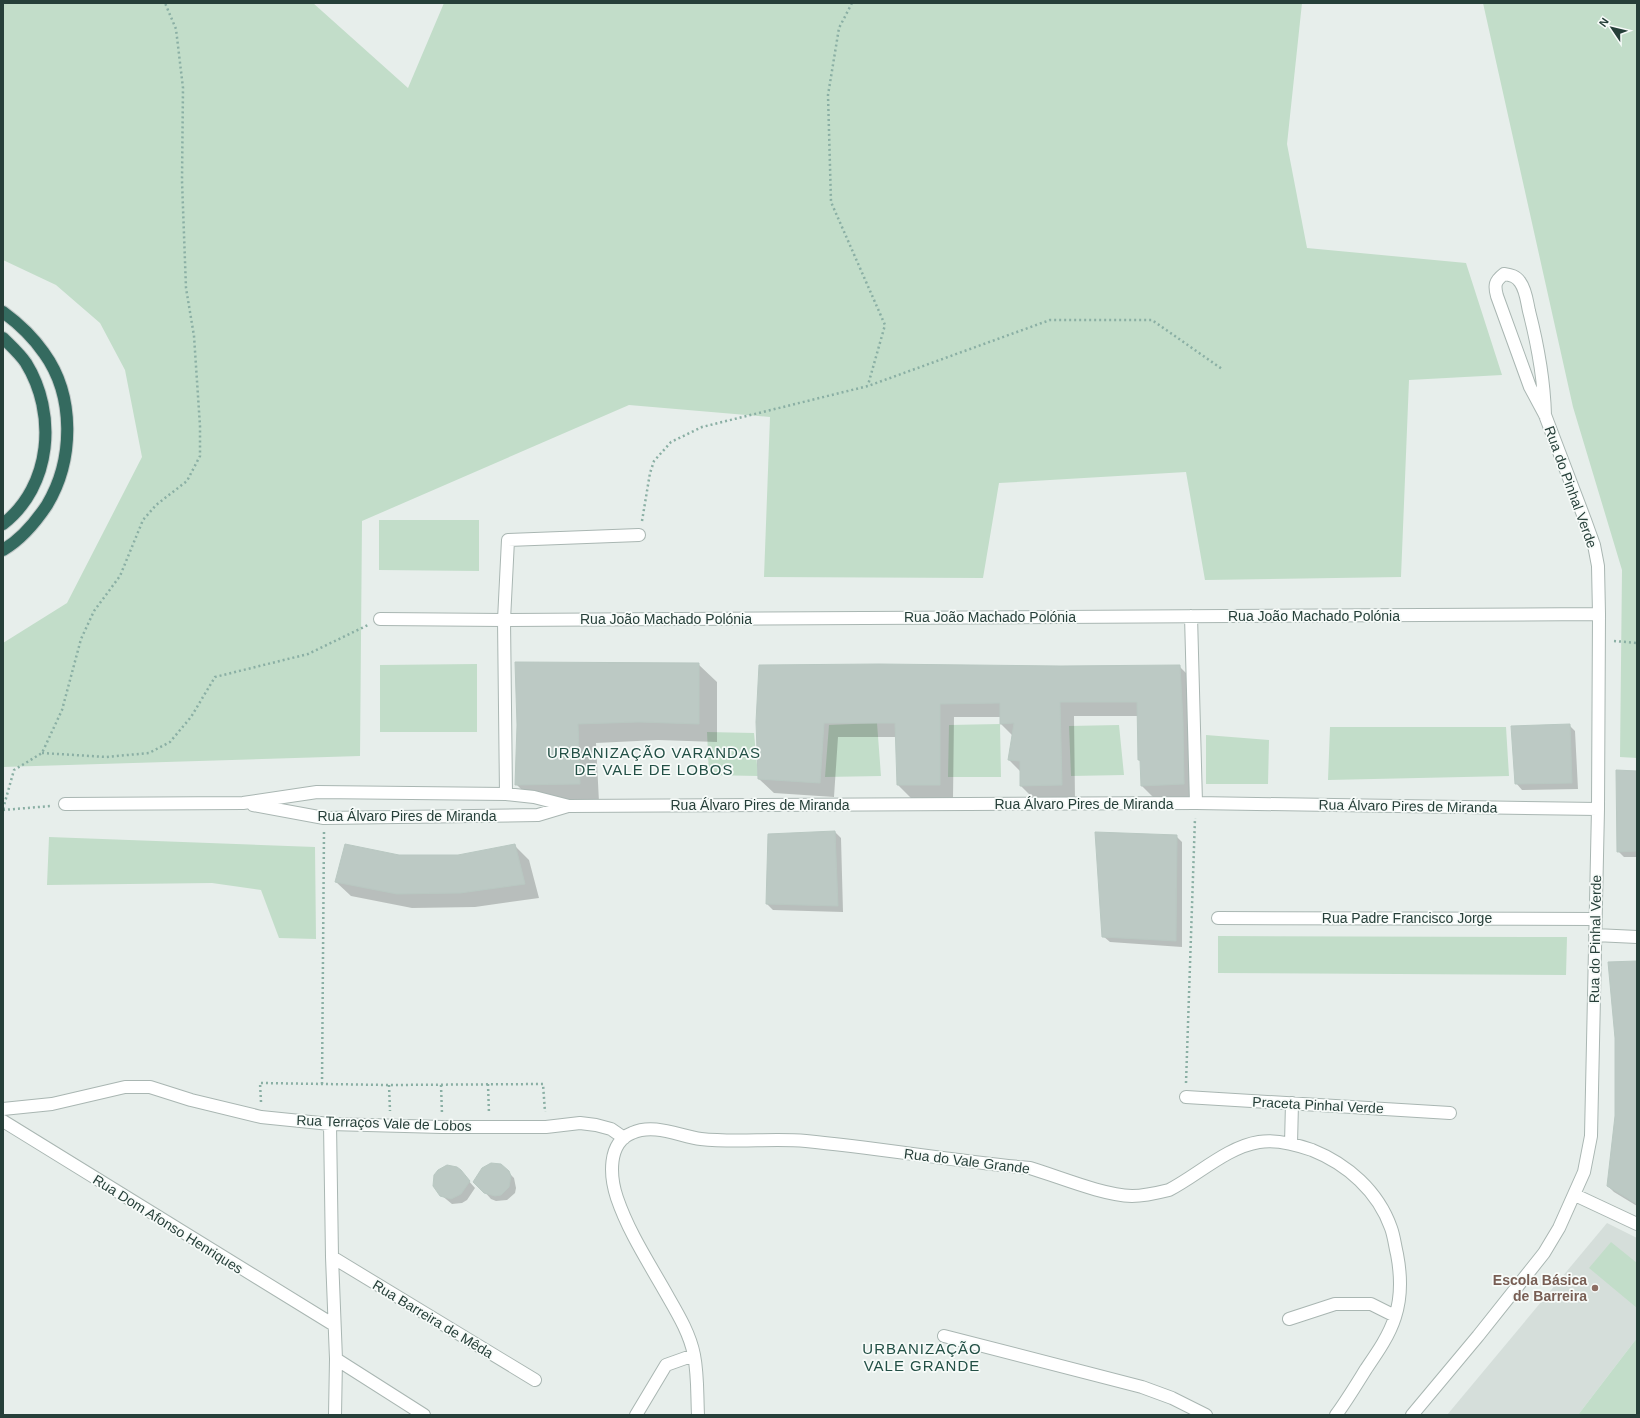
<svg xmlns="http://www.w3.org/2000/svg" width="1640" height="1418" font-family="Helvetica,sans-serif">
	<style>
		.built { fill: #d5deda }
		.green { fill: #c2ddc9 }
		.shadow { fill: #0003 }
		.building { fill: #bcc9c4; stroke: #b9c8c2 }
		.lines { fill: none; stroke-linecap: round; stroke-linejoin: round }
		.street-casing { stroke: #a9b6b2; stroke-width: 14 }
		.highway-casing { stroke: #c2c9c8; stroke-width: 14 }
		.path { stroke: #8aafa4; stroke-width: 2.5; stroke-dasharray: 2 3; stroke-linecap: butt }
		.street { stroke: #fff; stroke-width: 12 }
		.highway { stroke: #346a5f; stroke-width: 12 }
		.education-dot { fill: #8d6e63; stroke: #f7fbf9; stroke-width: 1.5 }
		.labels { text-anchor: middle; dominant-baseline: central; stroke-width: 3.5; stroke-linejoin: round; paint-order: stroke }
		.street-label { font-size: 14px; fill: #263f39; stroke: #f7fbf9 }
		.education-label { font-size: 14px; font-weight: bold; fill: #785e54; stroke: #f7fbf9; text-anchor: end }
		.neighbourhood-label { font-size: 15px; letter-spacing: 1px; fill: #235046; stroke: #f7fbf9 }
	</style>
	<rect width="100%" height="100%" fill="#e7eeeb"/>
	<!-- built -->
	<path class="built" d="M 1607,1223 L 1637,1238 L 1637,1338 L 1578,1415 L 1447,1415 Z"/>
	<!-- green -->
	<path class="green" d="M 3,3 L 313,3 L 408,88 L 444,3 L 1302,3 L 1287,144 L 1307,248 L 1466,263 L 1502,375 L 1409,380 L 1401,577 L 1205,580 L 1186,472 L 999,483 L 983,578 L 764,577 L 770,417 L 629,405 L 362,521 L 360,756 L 3,767 L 3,643 L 67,603 L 142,457 L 125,370 L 100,323 L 56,285 L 3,260 Z
		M 1483,3 L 1637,3 L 1637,758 L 1620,757 L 1622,570 L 1573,407 Z
		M 379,520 L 479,520 L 479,571 L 379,570 Z
		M 477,664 L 477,732 L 380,732 L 380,665 Z
		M 877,723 L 881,776 L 825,777 L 829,725 Z
		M 1000,724 L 1001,777 L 948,777 L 949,725 Z
		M 1119,725 L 1124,775 L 1071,776 L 1069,726 Z
		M 1330,727 L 1506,727 L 1509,776 L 1328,780 Z
		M 707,732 L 754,733 L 758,776 L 709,775 Z
		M 1206,735 L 1269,740 L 1268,784 L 1206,784 Z
		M 49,837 L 315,847 L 316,939 L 279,938 L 261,890 L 212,883 L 47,885 Z
		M 1218,936 L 1567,937 L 1566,975 L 1218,973 Z
		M 1611,1242 L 1637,1263 L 1637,1308 L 1589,1268 Z
		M 1637,1338 L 1637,1415 L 1578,1415 Z"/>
	<!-- shadow -->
	<path class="shadow" d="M 698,664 L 717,682 L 717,742 L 658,740 L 596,743 L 599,802 L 535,803 L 516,784 L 518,725 Z
		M 1179,666 L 1193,680 L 1197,798 L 1156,800 L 1142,786 L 1141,762 L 1139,760 L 1138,716 L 1074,716 L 1075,799 L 1035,800 L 1021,786 L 1021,772 L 1009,760 L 1013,736 L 1001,724 L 1001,717 L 954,717 L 953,799 L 912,799 L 898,785 L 896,737 L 838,737 L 834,797 L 774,793 L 759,779 L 757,722 L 1061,667 Z
		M 1569,725 L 1575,731 L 1578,789 L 1522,790 L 1516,783 Z
		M 1637,772 L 1637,857 L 1624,857 L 1618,851 Z
		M 835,832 L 841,838 L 843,912 L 773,910 L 767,904 L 769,835 Z
		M 1176,836 L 1182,842 L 1182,947 L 1110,942 L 1103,936 Z
		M 514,845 L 529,860 L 539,898 L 475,907 L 412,908 L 351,896 L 336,882 L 399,856 L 458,856 Z
		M 1637,962 L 1637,1206 L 1614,1192 L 1608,1186 L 1616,1116 L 1616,1038 Z
		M 501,1165 L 514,1178 L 516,1188 L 515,1193 L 507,1200 L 496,1201 L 491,1199 L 475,1181 Z
		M 460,1171 L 475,1188 L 467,1200 L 462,1203 L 452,1204 L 441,1195 Z"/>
	<!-- building -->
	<path class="building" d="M 515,662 L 699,663 L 699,724 L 639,722 L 578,724 L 580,784 L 515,785 L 517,725 Z
		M 879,664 L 1061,666 L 1180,665 L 1183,722 L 1184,784 L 1141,786 L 1140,760 L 1138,760 L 1137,702 L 1060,702 L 1062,785 L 1020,786 L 1020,761 L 1008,760 L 1014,723 L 1000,724 L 1000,703 L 940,704 L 940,785 L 897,785 L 895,723 L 824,723 L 820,783 L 758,779 L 756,722 L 759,665 Z
		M 1570,724 L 1572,783 L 1515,784 L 1511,726 Z
		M 1616,770 L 1637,771 L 1637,851 L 1617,852 Z
		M 835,831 L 838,906 L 766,904 L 768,834 Z
		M 1095,832 L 1177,835 L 1176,941 L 1102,937 Z
		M 345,844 L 399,855 L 458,855 L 515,844 L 525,884 L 460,893 L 397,894 L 335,882 Z
		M 1637,961 L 1637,1204 L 1607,1186 L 1615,1116 L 1615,1038 L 1608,962 Z
		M 491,1163 L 501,1164 L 509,1171 L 511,1176 L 509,1187 L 501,1195 L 495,1196 L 484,1193 L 473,1182 L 482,1168 Z
		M 447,1165 L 457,1167 L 461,1170 L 470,1181 L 461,1194 L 451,1199 L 440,1196 L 433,1186 L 434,1175 L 438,1170 Z"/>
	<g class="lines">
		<defs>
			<path id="street" d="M 1191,616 L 1196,803
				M 380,619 L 504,620 L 1599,614
				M 506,794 L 504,620 L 508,540 L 639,535
				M 65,804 L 243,803 L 317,792 L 506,794 L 534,797 L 569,806 L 1196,803 L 1598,809
				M 253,805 L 324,818 L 538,815 L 568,806
				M 1218,918 L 1595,919
				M 1595,935 L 1637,937
				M 1186,1097 L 1450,1113
				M 3,1109 L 52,1104 L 125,1087 L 150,1087 L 191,1100 L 261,1117 L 330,1124 L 442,1127 L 546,1127 L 580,1123 L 596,1125 L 611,1129 L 624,1138
				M 3,1121 L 334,1325
				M 330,1124 L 332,1257 L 336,1359 L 335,1415
				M 1291,1144 L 1292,1103
				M 1575,1195 L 1637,1224
				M 332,1257 L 535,1380
				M 1289,1319 L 1335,1304 L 1371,1304 L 1395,1316
				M 944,1336 L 1142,1387 L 1172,1398 L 1206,1415
				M 336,1359 L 424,1415
				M 636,1415 L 666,1365 L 694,1355
				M 698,1415 C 697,1395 698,1375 694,1355 C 690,1334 678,1314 667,1295 C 649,1263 629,1233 617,1198 C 610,1177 607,1143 632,1133 C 654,1123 679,1136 701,1139 C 736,1143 772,1138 806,1141 C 878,1148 948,1160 1019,1167 L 1030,1168 C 1060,1177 1102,1195 1132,1196 C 1144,1196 1157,1193 1169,1190 C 1198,1175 1227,1147 1259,1142 C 1276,1139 1295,1144 1312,1150 C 1347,1164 1378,1191 1391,1228 C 1394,1236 1395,1246 1397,1254 C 1401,1275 1402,1296 1395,1317 C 1389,1336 1377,1353 1366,1369 C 1356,1385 1347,1400 1336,1415
				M 1412,1415 L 1478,1336 L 1544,1253 L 1559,1228 L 1584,1172 L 1591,1136 L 1598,809 L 1599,614 L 1598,566 L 1594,545 L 1585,520 L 1545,415 L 1530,387 L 1497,296 C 1494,285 1495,281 1504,274 C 1511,275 1516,276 1520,282 C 1526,290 1527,302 1529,311 C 1538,346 1544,379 1545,415"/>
			<path id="highway" d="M 3,312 C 18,323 33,337 44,353 C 75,396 74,460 47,505 C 35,523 22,539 3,550
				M 3,338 C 11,346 20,354 26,363 C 57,413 52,486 3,524"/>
		</defs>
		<!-- street casing -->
		<use href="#street" class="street-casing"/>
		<!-- highway casing -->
		<use href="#highway" class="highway-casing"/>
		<!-- path -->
		<path class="path" d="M 852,3 L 839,28 L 828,95 L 831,202 L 885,325 L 868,385
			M 642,521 L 650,473 L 654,461 L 671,442 L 702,427 L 868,386 L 1050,320 L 1152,320 L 1222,369
			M 1614,641 L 1637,643
			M 42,753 L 106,757 L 149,753 L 170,742 L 191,717 L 215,677 L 308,654 L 368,625
			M 3,809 L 14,770 L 42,753 L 62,710 L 81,639 L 94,611 L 120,576 L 143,520 L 156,505 L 187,481 L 200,456 L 200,426 L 194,336 L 186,288 L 182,181 L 183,88 L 176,29 L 165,3
			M 3,810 L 51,806
			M 1186,1083 L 1195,818
			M 322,1084 L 324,831
			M 488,1084 L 489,1114
			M 389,1085 L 390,1111
			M 441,1085 L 442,1114
			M 261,1102 L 260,1083 L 389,1085 L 543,1084 L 545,1112"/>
		<!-- street -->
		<use href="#street" class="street"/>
		<!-- highway -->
		<use href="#highway" class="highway"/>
	</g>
	<!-- markers -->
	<circle class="education-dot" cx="1595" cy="1288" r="4"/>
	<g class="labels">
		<!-- street labels -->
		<g class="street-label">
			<text transform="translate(1571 487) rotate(70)">Rua do Pinhal Verde</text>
			<text x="1314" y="616">Rua João Machado Polónia</text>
			<text x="990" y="617">Rua João Machado Polónia</text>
			<text x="666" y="619">Rua João Machado Polónia</text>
			<text x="1084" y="804">Rua Álvaro Pires de Miranda</text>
			<text x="760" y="805">Rua Álvaro Pires de Miranda</text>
			<text transform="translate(1408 806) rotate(1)">Rua Álvaro Pires de Miranda</text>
			<text x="407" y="816">Rua Álvaro Pires de Miranda</text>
			<text x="1407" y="918">Rua Padre Francisco Jorge</text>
			<text transform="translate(1595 939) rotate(-89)">Rua do Pinhal Verde</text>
			<text transform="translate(1318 1105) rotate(3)">Praceta Pinhal Verde</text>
			<text transform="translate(384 1123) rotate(2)">Rua Terraços Vale de Lobos</text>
			<text transform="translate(967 1161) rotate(7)">Rua do Vale Grande</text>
			<text transform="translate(168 1224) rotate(32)">Rua Dom Afonso Henriques</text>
			<text transform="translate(433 1319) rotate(31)">Rua Barreira de Mêda</text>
		</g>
		<!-- education labels -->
		<g class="education-label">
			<text x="1587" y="1280">Escola Básica<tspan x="1587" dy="16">de Barreira</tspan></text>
		</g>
		<!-- neighbourhood labels -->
		<g class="neighbourhood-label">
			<text x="654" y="752">URBANIZAÇÃO VARANDAS<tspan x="654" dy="17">DE VALE DE LOBOS</tspan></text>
			<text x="922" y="1348">URBANIZAÇÃO<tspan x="922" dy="17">VALE GRANDE</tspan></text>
		</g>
	</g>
	<!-- border -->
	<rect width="1640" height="1418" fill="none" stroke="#263f39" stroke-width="8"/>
	<!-- north arrow -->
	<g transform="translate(1612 28) rotate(305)" stroke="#f7fbf9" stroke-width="3" paint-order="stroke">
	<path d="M0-3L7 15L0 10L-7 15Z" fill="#263f39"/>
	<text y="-6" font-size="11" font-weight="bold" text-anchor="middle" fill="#263f39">N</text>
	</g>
</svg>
